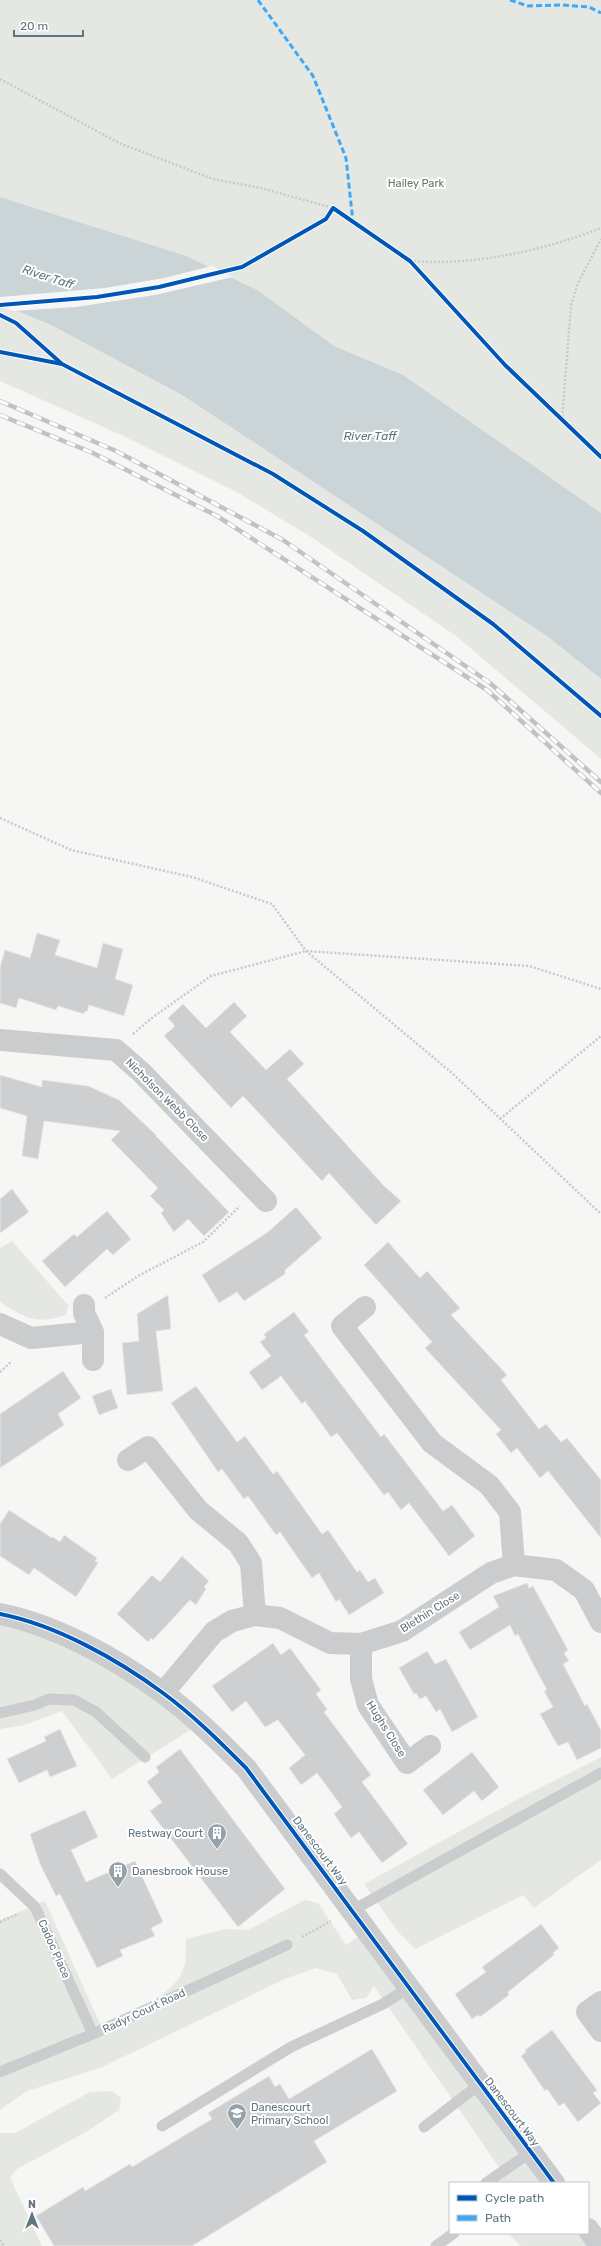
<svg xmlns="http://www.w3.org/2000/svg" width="601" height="2246" font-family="Rubik,sans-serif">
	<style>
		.green { fill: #e5e8e2 }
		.water { fill: #cbd4d7 }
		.pier { fill: #f6f6f5 }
		.building { fill: #cdcfd0; stroke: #e6e6e5 }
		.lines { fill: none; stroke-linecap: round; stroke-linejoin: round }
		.path { stroke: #c8caca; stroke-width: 2.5; stroke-dasharray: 2 2; stroke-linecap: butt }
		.lane { stroke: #cbcccd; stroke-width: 11 }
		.street { stroke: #cbcccd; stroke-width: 22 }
		.rail-casing { stroke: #c0c2c4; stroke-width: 4.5 }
		.rail { stroke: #fff; stroke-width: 3; stroke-dasharray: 9; stroke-linecap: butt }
		.quiet { stroke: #3fa9f5; stroke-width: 3; stroke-dasharray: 6 3; stroke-linecap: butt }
		.cycleway-casing { stroke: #fff; stroke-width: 6 }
		.cycleway { stroke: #0057b8; stroke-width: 4 }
		.labels { text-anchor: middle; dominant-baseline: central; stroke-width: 4; stroke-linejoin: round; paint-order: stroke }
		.park-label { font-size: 11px; fill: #667860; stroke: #fff }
		.street-label { font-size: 11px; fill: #617580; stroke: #fff }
		.poi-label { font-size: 11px; fill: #617580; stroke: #fff; text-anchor: start }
		.water-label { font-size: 12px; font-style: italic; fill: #5c757c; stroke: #fff }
	</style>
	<rect width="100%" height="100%" fill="#f6f6f5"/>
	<!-- green -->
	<path class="green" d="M 0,0 L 601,0 L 601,518 L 98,228 L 0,197 Z
		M 0,304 L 51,325 L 182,395 L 548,636 L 601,679 L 601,759 L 456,636 L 311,537 L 235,491 L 119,434 L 0,381 Z
		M 12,1241 L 68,1305 L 66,1315 C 36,1325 25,1318 0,1302 L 0,1248 Z
		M 0,1614 L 77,1641 L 200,1724 L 112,1779 L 62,1711 L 24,1725 L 0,1729 Z
		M 601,1757 L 601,1860 L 534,1908 L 523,1895 L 415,1949 L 399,1933 L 364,1884 L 527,1794 Z
		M 305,1900 L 318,1903 L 346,1945 L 367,1930 L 554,2183 L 498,2183 L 505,2176 L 374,1986 L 366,1998 L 352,2000 L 337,1974 L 316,1968 L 287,1978 L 100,2068 L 27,2091 L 0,2110 L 0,1920 L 45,1901 L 100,2024 C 127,2013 175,1998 184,1967 C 187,1959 185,1947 186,1939 L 226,1929 L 248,1930 Z
		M 112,2091 L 121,2098 L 119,2110 L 86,2132 L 17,2169 L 10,2178 L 42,2246 L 0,2246 L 0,2133 L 15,2133 L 90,2092 Z
		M 508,2233 L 588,2233 L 600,2246 L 521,2246 Z"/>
	<!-- water -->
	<path class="water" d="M 0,197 L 186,256 L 257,290 L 334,346 L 403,375 L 601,513 L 601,679 L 547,636 L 182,395 L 51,325 L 0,304 Z"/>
	<!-- pier -->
	<path class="pier" d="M 212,266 L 233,277 L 155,295 L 76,307 L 13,311 L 0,306 L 0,297 L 105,288 L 164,278 Z"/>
	<!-- building -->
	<path class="building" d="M 37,933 L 60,940 L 55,955 L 97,968 L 103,943 L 123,949 L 115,979 L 133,985 L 124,1016 L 89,1005 L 87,1012 L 85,1011 L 84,1014 L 58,1006 L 56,1010 L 19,998 L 16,1008 L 0,1003 L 0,967 L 5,950 L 30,958 Z
		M 234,1002 L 247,1016 L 230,1032 L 266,1070 L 290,1049 L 304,1064 L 287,1079 L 384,1186 L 401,1201 L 376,1225 L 329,1173 L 322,1181 L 243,1096 L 231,1108 L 164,1036 L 175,1026 L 168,1018 L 183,1004 L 206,1028 Z
		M 0,1075 L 42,1087 L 42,1080 L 88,1086 L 119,1100 L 157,1136 L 155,1135 L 229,1212 L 204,1236 L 188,1219 L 174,1232 L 161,1213 L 164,1210 L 150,1196 L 158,1188 L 111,1140 L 120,1131 L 44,1121 L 38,1159 L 22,1156 L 27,1116 L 0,1108 Z
		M 12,1189 L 29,1212 L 0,1233 L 0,1199 Z
		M 296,1207 L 322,1238 L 285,1270 L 285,1274 L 244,1301 L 237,1292 L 219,1303 L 202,1275 L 268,1232 Z
		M 107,1211 L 131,1239 L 113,1255 L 107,1249 L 65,1287 L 42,1261 L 74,1234 L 77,1237 Z
		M 388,1242 L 420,1278 L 427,1271 L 460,1308 L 451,1315 L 507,1375 L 501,1380 L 539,1429 L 546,1424 L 561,1442 L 567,1438 L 601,1480 L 601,1538 L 548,1471 L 540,1478 L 517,1448 L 511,1453 L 496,1434 L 501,1430 L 425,1348 L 432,1342 L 364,1265 Z
		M 168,1295 L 171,1329 L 156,1331 L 163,1391 L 127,1395 L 122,1343 L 139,1341 L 137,1314 Z
		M 294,1312 L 309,1332 L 304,1335 L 381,1437 L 384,1434 L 443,1511 L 452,1505 L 475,1536 L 449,1556 L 409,1503 L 401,1510 L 388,1492 L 384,1495 L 337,1433 L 331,1437 L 305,1401 L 302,1404 L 281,1376 L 262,1390 L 249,1372 L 271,1356 L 260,1342 L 266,1338 L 264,1334 Z
		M 63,1371 L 81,1398 L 58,1414 L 64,1425 L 0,1468 L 0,1414 Z
		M 196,1386 L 237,1442 L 245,1436 L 273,1474 L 277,1471 L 322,1534 L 328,1530 L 357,1572 L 360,1570 L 368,1582 L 375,1578 L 384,1593 L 349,1615 L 339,1599 L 336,1602 L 319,1573 L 312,1578 L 280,1532 L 276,1535 L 248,1496 L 244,1499 L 222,1469 L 218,1472 L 171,1403 Z
		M 111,1389 L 118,1408 L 99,1415 L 92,1396 Z
		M 9,1510 L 52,1538 L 53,1537 L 60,1542 L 64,1535 L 97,1558 L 95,1561 L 98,1563 L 76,1597 L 34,1568 L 29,1575 L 0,1556 L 0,1524 Z
		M 182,1556 L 209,1581 L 204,1587 L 206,1589 L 196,1605 L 190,1600 L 153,1640 L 151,1638 L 148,1642 L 117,1614 L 152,1575 L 160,1582 Z
		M 527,1583 L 529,1588 L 533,1586 L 568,1650 L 564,1653 L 569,1661 L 563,1664 L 585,1706 L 587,1704 L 601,1730 L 601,1748 L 577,1760 L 568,1742 L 558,1746 L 540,1714 L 553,1707 L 544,1691 L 547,1690 L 532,1662 L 518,1634 L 515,1636 L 510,1625 L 470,1650 L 459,1632 L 499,1607 L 493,1596 Z
		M 273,1643 L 281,1655 L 290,1648 L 321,1690 L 316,1694 L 327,1709 L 324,1712 L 371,1775 L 362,1782 L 408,1844 L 382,1863 L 359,1832 L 351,1838 L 334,1814 L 342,1807 L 317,1773 L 301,1785 L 289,1768 L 305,1755 L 278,1720 L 265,1727 L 246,1701 L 232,1712 L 212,1686 Z
		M 427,1651 L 435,1664 L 446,1659 L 478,1717 L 452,1732 L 440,1709 L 436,1712 L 426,1696 L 420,1699 L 416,1693 L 414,1694 L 399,1668 Z
		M 60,1729 L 77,1766 L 50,1777 L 47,1770 L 19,1783 L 7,1759 L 46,1741 L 44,1737 Z
		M 180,1749 L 285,1889 L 238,1927 L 150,1811 L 162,1802 L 147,1782 L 159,1772 L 156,1767 Z
		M 472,1752 L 499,1787 L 482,1801 L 474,1791 L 443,1815 L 423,1790 Z
		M 85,1810 L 98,1837 L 71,1850 L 86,1882 L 135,1861 L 163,1922 L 151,1928 L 155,1936 L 120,1950 L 123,1956 L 97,1968 L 60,1894 L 56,1896 L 40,1864 L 30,1834 Z
		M 541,1924 L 559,1948 L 553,1953 L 554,1955 L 508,1992 L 509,1995 L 480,2017 L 478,2015 L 472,2019 L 455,1994 L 486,1972 L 482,1967 Z
		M 552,2030 L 597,2090 L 593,2093 L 601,2103 L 578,2122 L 564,2103 L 559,2106 L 547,2089 L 545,2091 L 521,2056 L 526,2052 L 525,2050 Z
		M 372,2049 L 397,2091 L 314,2141 L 327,2162 L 192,2246 L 54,2246 L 36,2216 L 83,2187 L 85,2191 L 130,2164 L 132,2167 L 212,2119 L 208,2113 L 269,2076 L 275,2087 L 280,2084 L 289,2099 Z"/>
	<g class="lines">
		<!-- path -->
		<path class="path" d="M 0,79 L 119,143 L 213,179 L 261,188 L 333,208
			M 410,261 C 475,266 541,251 601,228
			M 562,421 L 571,305 L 578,283 L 601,239
			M 0,818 L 71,850 L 192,877 L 272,904 L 306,951 L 452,1073 L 601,1214
			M 133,1034 L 153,1017 L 211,976 L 306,951 L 529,966 L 601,989
			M 500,1119 L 601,1036
			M 105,1298 L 138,1276 L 203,1242 L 240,1206
			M 0,1372 L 12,1361
			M 0,1922 L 18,1914
			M 302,1937 L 331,1921
			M 0,2240 L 4,2246"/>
		<!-- lane -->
		<path class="lane" d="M 0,1713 L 35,1705 L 49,1699 L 74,1700 L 96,1712 L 145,1757
			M 0,1874 L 35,1907 L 93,2034
			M 353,1910 L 601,1773
			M 0,2072 L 93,2034 L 287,1945
			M 162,2126 L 291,2047 L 383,2004 L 410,1987
			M 424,2127 L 480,2084
			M 486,2183 L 531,2152
			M 436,2246 L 454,2233"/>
		<!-- street -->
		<path class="street" d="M 0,1040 L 116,1050 L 142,1073 L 266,1201
			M 84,1305 L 84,1313 L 93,1332 L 93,1360
			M 365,1307 L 342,1326 L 432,1443 L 489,1485 L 510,1512 L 514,1565
			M 0,1324 L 31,1338 L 93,1332
			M 128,1460 L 148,1447 L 198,1510 L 238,1543 L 251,1563 L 255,1615
			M 0,1614 C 56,1625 117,1659 163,1693 C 193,1715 220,1742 246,1768 L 554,2183
			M 361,1644 L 361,1679 L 368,1705 L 407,1763 L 430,1746
			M 163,1693 L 214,1632 L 232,1621 L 255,1615 L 280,1618 L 330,1643 L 361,1644 L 402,1631 L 491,1573 L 514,1565 L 556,1570 L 584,1590 L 601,1622
			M 601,2002 L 587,2012 L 601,2031
			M 588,2229 L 600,2246"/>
		<defs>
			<path id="rail" d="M 0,401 L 116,451 L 283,540 L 490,683 L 601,782
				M 0,415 L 93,453 L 217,516 L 487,690 L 601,793"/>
		</defs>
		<!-- rail casing -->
		<use href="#rail" class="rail-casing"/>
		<!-- rail -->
		<use href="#rail" class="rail"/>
		<!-- quiet -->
		<path class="quiet" d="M 258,0 L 313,76 L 346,158 L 353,222
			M 510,0 L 528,6 L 562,5 L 589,7 L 601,13"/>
		<defs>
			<path id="cycleway" d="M 0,305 L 97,297 L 159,287 L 229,270 L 242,267 L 326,219 L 333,208 L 410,261 L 505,365 L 601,457
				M 0,315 L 16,323 L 62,364 L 273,474 L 363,531 L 493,624 L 601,716
				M 0,352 L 62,364
				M 0,1614 C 56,1625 117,1659 163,1693 C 193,1715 220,1742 246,1768 L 554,2183"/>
		</defs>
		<!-- cycleway casing -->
		<use href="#cycleway" class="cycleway-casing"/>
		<!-- cycleway -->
		<use href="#cycleway" class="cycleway"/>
	</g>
	<!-- icons -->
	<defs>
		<symbol id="building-pin" viewBox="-11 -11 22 30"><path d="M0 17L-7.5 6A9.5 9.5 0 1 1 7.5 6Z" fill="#95a2a9" stroke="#fff"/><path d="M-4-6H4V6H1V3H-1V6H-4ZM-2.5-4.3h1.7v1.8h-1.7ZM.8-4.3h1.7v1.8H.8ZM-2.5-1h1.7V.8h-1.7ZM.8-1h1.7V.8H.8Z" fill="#fff"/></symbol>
		<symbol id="school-pin" viewBox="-11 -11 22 30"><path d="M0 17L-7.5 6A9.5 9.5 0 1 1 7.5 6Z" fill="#95a2a9" stroke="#fff"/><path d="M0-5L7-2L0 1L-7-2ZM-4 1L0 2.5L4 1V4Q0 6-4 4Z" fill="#fff"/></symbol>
	</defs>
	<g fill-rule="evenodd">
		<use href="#building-pin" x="206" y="1822" width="22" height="30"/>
		<use href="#building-pin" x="107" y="1860" width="22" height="30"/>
		<use href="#school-pin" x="226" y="2102" width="22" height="30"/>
	</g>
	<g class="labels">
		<!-- park labels -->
		<g class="park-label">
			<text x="416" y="183">Hailey Park</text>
		</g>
		<!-- street labels -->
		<g class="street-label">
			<text transform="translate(167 1100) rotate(45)">Nicholson Webb Close</text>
			<text transform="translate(430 1612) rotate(-32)">Blethin Close</text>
			<text transform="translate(386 1729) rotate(58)">Hughs Close</text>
			<text transform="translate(320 1851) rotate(53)">Danescourt Way</text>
			<text transform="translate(54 1949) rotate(66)">Cadoc Place</text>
			<text transform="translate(144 2011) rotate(-25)">Radyr Court Road</text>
			<text transform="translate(512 2112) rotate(53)">Danescourt Way</text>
		</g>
		<!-- poi labels -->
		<g class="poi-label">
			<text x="203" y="1833" text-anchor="end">Restway Court</text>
			<text x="132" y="1871">Danesbrook House</text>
			<text x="251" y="2107">Danescourt<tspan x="251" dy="13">Primary School</tspan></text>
		</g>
		<!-- water labels -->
		<g class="water-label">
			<text transform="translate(48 277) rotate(18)">River Taff</text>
			<text x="370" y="436">River Taff</text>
		</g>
	</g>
	<!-- legend -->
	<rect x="449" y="2182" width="140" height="52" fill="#ffffff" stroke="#c0c8cc"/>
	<rect x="457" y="2195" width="20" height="6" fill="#0057b8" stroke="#c0c8cc"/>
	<text x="485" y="2202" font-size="12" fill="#617580">Cycle path</text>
	<rect x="457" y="2215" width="20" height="6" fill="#3fa9f5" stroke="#c0c8cc"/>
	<text x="485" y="2222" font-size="12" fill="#617580">Path</text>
	<!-- north arrow -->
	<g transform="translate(32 2214)" stroke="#ffffff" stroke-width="3" paint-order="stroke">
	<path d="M0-3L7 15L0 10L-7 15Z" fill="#617580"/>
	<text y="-6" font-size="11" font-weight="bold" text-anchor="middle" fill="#617580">N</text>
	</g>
	<!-- scale -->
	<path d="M14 30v6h69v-6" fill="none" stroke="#617580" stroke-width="2"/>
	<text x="20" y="30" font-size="12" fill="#617580" stroke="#ffffff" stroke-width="3" paint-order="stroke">20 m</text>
</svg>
